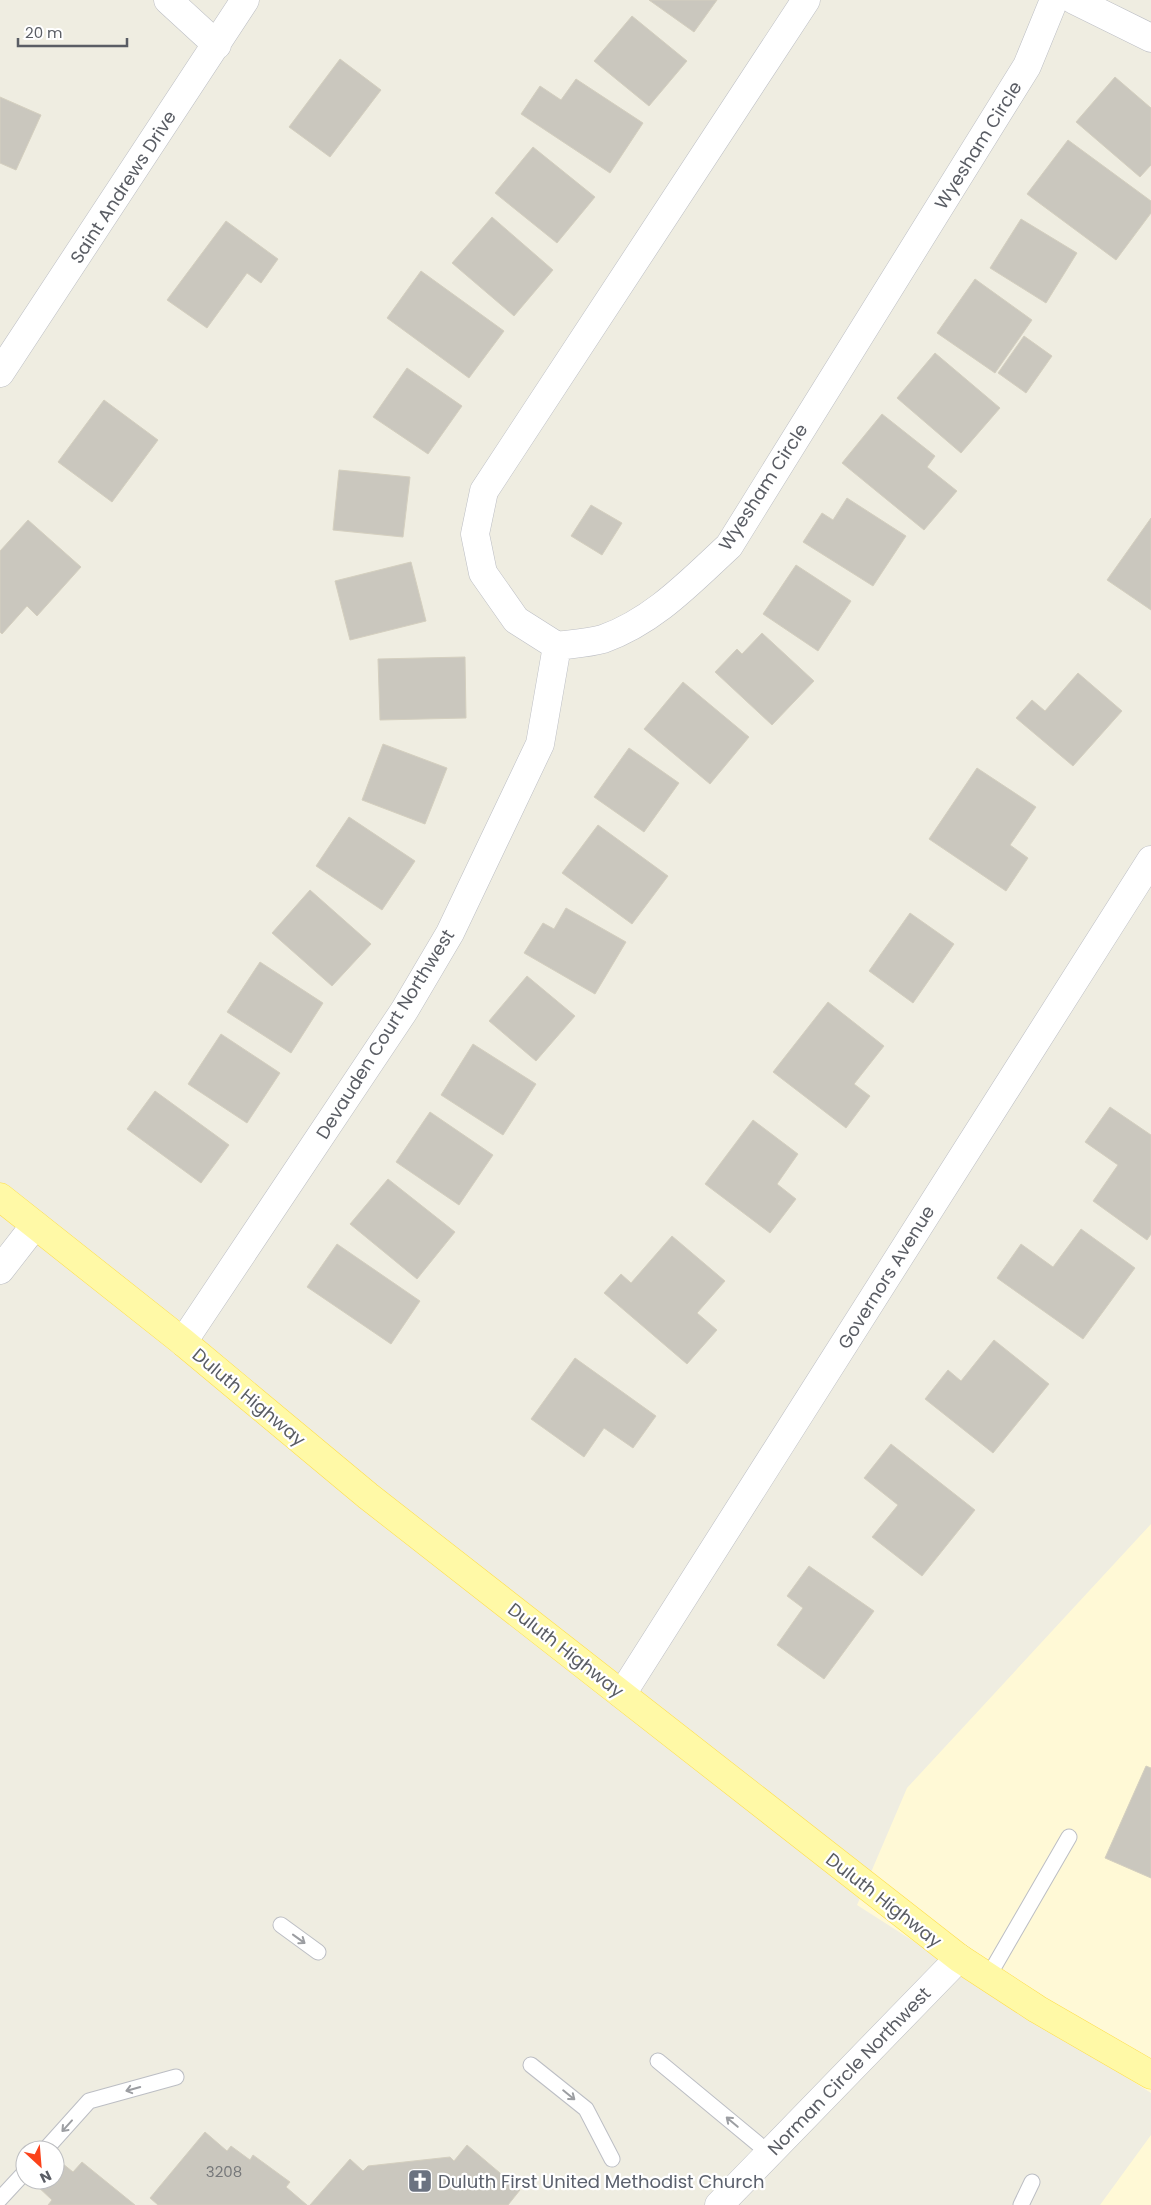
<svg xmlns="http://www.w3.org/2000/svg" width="1151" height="2205" font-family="Poppins,sans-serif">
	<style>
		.commercial { fill: #fff9d6 }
		.building { fill: #cac7be; stroke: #d4cfbf }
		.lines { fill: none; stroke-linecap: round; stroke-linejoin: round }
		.lane-casing { stroke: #bcbec4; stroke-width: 17 }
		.street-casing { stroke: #bcbec4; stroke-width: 29 }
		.primary-casing { stroke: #ffde4a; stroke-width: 29 }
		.lane { stroke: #fff; stroke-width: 15 }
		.street { stroke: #fff; stroke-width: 28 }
		.primary { stroke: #fff9a6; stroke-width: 28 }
		.oneway { stroke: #9c9ea2 }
		.labels { text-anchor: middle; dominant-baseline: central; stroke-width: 4.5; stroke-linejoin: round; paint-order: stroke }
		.number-label { font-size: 15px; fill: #76787a }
		.street-label { font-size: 18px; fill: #5a5d64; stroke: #fff }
		.worship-label { font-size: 18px; fill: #5b616d; stroke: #fff; text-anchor: start }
	</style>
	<rect width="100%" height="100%" fill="#efede1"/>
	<!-- commercial -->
	<path class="commercial" d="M 1151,1524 L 1151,2093 L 857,1905 L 907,1788 Z
		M 1151,2135 L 1151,2205 L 1100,2205 Z"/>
	<!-- building -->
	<path class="building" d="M 649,0 L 717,0 L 694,32 Z
		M 632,16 L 687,61 L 649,106 L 594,61 Z
		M 340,59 L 381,90 L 330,157 L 289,127 Z
		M 1115,77 L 1151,108 L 1151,165 L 1140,177 L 1076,122 Z
		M 576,79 L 643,123 L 610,173 L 521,114 L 540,86 L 561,100 Z
		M 0,97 L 41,115 L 16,170 L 0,163 Z
		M 1068,140 L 1151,201 L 1151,213 L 1116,260 L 1027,194 Z
		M 533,147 L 595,197 L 557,243 L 495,193 Z
		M 492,217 L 553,270 L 514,316 L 452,263 Z
		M 1021,219 L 1077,253 L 1046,303 L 990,268 Z
		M 226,221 L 278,259 L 261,283 L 247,273 L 207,328 L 167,300 Z
		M 421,271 L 504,331 L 469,378 L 387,318 Z
		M 975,279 L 1032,320 L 995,373 L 937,333 Z
		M 1024,336 L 1052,356 L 1026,393 L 998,373 Z
		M 935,353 L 1000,408 L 961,453 L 897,398 Z
		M 407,368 L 462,406 L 428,454 L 373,417 Z
		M 104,400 L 158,440 L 112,502 L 58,462 Z
		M 882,414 L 935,456 L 927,467 L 957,491 L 924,530 L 842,463 Z
		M 339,470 L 410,477 L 403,537 L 333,530 Z
		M 847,498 L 906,536 L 873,586 L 803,542 L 822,513 L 833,520 Z
		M 591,505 L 622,523 L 602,555 L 571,536 Z
		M 1151,518 L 1151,610 L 1107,580 Z
		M 28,520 L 81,567 L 37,616 L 27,606 L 2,634 L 0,632 L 0,551 Z
		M 411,562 L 426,621 L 350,640 L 335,581 Z
		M 796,565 L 851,601 L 818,651 L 763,614 Z
		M 762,633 L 814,681 L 772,725 L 715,672 L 737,649 L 742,654 Z
		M 465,657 L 466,718 L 380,720 L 378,659 Z
		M 1078,673 L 1122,711 L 1073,766 L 1016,718 L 1032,700 L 1045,711 Z
		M 683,682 L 749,737 L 710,784 L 644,729 Z
		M 383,744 L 447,768 L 425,824 L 362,800 Z
		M 629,748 L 679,783 L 644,832 L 594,797 Z
		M 977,768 L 1036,807 L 1010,845 L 1028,858 L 1006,891 L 929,839 Z
		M 349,817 L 415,861 L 382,910 L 316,866 Z
		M 598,825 L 668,876 L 632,924 L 562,873 Z
		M 310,890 L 371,944 L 332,986 L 272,933 Z
		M 566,908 L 626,942 L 595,994 L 524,953 L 543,923 L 554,929 Z
		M 910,913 L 954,944 L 913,1003 L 869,971 Z
		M 260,962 L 323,1003 L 291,1053 L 227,1012 Z
		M 527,976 L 575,1016 L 536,1061 L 489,1021 Z
		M 828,1002 L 884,1046 L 854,1084 L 870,1096 L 846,1128 L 773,1072 Z
		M 221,1034 L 280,1073 L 247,1123 L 188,1084 Z
		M 473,1044 L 536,1084 L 503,1135 L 441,1095 Z
		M 155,1091 L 229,1145 L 201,1183 L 127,1129 Z
		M 1110,1107 L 1151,1135 L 1151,1234 L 1147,1240 L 1093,1201 L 1118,1165 L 1085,1142 Z
		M 430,1112 L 493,1155 L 459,1205 L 396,1162 Z
		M 753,1120 L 798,1154 L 777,1184 L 796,1199 L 770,1233 L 705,1184 Z
		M 388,1179 L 455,1232 L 417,1279 L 350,1224 Z
		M 1081,1229 L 1135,1268 L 1083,1339 L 997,1278 L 1021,1244 L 1053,1267 Z
		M 672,1236 L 725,1281 L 697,1313 L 717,1330 L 687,1364 L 604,1293 L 621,1274 L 631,1283 Z
		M 337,1244 L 420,1301 L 391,1344 L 307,1287 Z
		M 994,1340 L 1049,1384 L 993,1453 L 925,1399 L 948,1370 L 961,1381 Z
		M 575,1358 L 656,1416 L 633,1448 L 604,1428 L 584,1457 L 531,1419 Z
		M 891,1444 L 975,1510 L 922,1576 L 872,1537 L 898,1505 L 864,1478 Z
		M 809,1566 L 874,1611 L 824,1679 L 777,1645 L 803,1608 L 787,1596 Z
		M 1146,1766 L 1151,1768 L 1151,1878 L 1105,1858 Z
		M 205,2132 L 227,2151 L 231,2146 L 250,2160 L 253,2155 L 290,2182 L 286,2187 L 307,2205 L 158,2205 L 150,2198 Z
		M 467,2145 L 520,2190 L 508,2205 L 310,2205 L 350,2159 L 363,2171 L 368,2166 L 450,2157 L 454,2161 Z
		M 57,2159 L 73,2172 L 82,2162 L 135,2205 L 48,2205 L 52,2200 L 35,2184 L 39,2180 L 55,2180 L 55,2161 Z"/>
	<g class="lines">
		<defs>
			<path id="lane" d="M 281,1925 L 318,1952
				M 988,1977 L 1069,1837
				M 658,2061 L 769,2153
				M 531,2065 L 586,2109 L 612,2159
				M 45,2150 L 89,2101 L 176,2077
				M 0,2199 L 25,2172
				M 1021,2205 L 1032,2182"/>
			<path id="street" d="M 168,0 L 217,45
				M 806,0 L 484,491 L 475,534 L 483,573 L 516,620 L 557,646 C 572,644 589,643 603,639 C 654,621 691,581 729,546 L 1027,66 L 1054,0
				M 1074,0 L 1151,38
				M 0,373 L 245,0
				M 0,1270 L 35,1225
				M 183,1342 L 404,1011 L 450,933 L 540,744 L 557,646
				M 622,1694 L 1151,860
				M 719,2205 L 959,1958"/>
			<path id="primary" d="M 0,1197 L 183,1342 L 368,1496 L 959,1958 L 1037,2009 L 1151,2075"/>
		</defs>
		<!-- lane casing -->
		<use href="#lane" class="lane-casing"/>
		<!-- street casing -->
		<use href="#street" class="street-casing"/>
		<!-- primary casing -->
		<use href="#primary" class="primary-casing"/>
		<!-- lane -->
		<use href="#lane" class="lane"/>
		<!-- street -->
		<use href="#street" class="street"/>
		<!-- primary -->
		<use href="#primary" class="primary"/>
	</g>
	<!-- one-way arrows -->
	<defs><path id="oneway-shaft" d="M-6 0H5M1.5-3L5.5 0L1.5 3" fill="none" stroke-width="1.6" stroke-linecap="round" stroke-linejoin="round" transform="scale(1.25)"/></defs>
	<g class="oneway">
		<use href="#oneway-shaft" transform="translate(299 1939) rotate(36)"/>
		<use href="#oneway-shaft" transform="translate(133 2089) rotate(164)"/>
		<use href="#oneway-shaft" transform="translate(569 2095) rotate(39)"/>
		<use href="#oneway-shaft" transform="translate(732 2122) rotate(-140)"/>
		<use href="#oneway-shaft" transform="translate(67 2126) rotate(132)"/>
	</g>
	<!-- icons -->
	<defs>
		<symbol id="church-square" viewBox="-11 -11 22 22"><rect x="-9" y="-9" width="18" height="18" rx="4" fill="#6b7280" stroke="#fff"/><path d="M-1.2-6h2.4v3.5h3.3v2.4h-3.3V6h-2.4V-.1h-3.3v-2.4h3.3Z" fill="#fff"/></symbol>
	</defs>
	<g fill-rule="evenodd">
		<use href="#church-square" x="406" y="2167" width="28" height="28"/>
	</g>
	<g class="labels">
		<!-- number labels -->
		<g class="number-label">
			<text x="224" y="2171">3208</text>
		</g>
		<!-- street labels -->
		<g class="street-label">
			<text transform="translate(978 145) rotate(-58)">Wyesham Circle</text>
			<text transform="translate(123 187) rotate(-57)">Saint Andrews Drive</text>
			<text transform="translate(763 487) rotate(-57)">Wyesham Circle</text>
			<text transform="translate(385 1034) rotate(-58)">Devauden Court Northwest</text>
			<text transform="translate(886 1277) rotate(-58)">Governors Avenue</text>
			<text transform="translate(249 1397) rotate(40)">Duluth Highway</text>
			<text transform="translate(566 1650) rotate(38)">Duluth Highway</text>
			<text transform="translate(884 1900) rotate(38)">Duluth Highway</text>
			<text transform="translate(849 2071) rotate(-46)">Norman Circle Northwest</text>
		</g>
		<!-- worship labels -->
		<g class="worship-label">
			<text x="438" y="2181">Duluth First United Methodist Church</text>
		</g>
	</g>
	<!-- north arrow -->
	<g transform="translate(40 2165) rotate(154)"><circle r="24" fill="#ffffff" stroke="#bdbec1"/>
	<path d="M0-4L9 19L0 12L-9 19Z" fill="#fb421a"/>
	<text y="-8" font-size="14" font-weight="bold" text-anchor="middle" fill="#5a5d64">N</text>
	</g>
	<!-- scale -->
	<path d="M18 38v8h109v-8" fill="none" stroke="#5a5d64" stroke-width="2.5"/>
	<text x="25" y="38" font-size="15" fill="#5a5d64" stroke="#ffffff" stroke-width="4" paint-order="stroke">20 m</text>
</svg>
